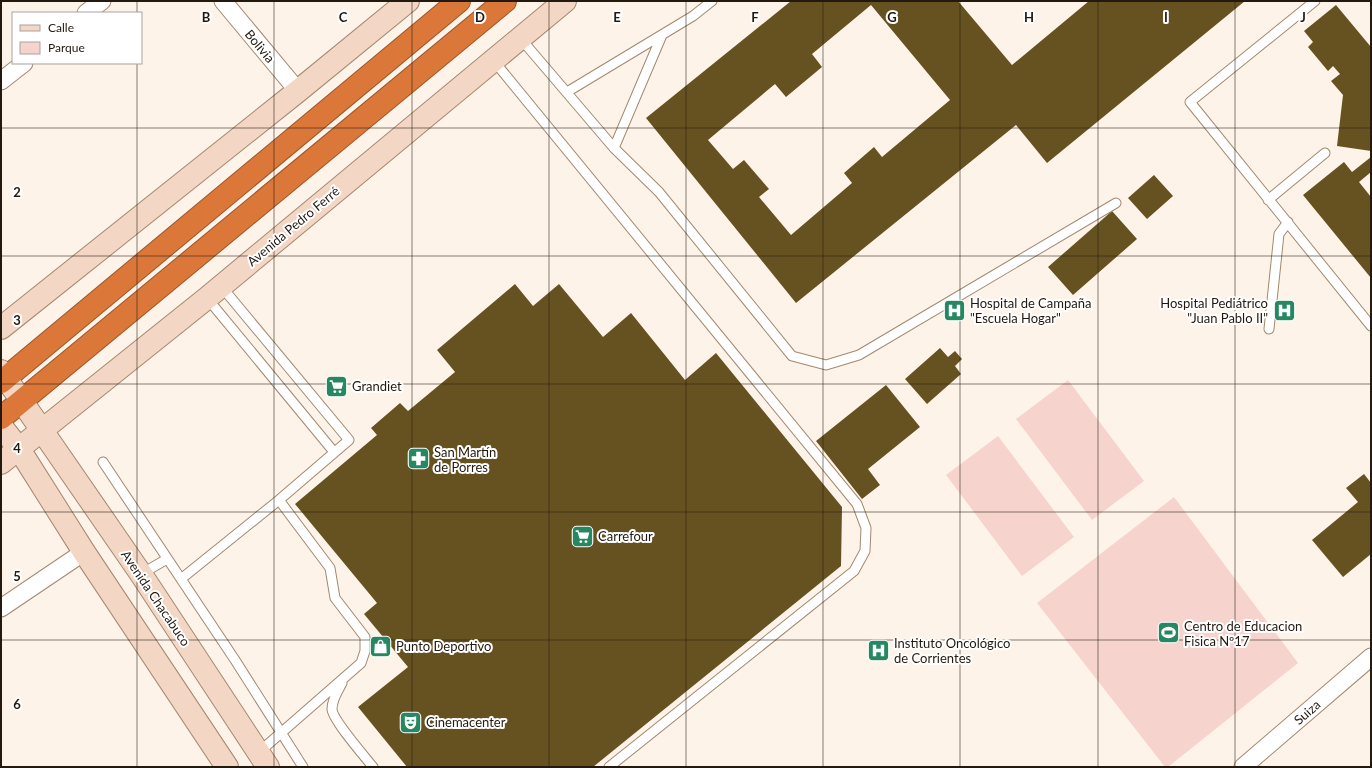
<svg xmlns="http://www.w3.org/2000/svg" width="1372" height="768" font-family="Lato,sans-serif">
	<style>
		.green { fill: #f6d4cd }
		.building { fill: #665221; fill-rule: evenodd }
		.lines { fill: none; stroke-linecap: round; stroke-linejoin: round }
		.lane-casing { stroke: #a2896f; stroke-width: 11 }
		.street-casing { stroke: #a2896f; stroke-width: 19 }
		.secondary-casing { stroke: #a2896f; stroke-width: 24 }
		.highway-casing { stroke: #9b562b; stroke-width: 24 }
		.lane { stroke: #fff; stroke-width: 9 }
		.street { stroke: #fff; stroke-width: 17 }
		.secondary { stroke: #f4d6c4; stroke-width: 22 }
		.highway { stroke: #dc773a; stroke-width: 22 }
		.grid { fill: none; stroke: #23190f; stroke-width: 1; stroke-opacity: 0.55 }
		.labels { text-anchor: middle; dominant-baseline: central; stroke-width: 4; stroke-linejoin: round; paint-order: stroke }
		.street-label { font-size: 13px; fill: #23190f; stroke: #fff }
		.poi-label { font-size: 13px; fill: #23190f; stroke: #fff; text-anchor: start }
		.grid-label { font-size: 13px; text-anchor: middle; font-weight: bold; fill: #23190f; stroke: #fff; stroke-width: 4; stroke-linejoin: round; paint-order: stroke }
	</style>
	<rect width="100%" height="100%" fill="#fef3e8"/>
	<!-- green -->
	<path class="green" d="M 1068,380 L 1144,481 L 1092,520 L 1016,419 Z
		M 998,436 L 1074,537 L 1022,576 L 946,475 Z
		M 1174,497 L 1298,663 L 1168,767 L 1165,767 L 1037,603 Z"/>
	<!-- building -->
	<path class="building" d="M 791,1 L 958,1 L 1012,65 L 1089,1 L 1245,1 L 1047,163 L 1016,125 L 796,303 L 646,118 ZM 871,5 L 950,100 L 882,157 L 874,147 L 844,173 L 852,183 L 791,235 L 759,197 L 769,189 L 744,160 L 733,169 L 708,140 L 775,84 L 786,97 L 822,67 L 812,54 Z
		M 1336,5 L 1371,47 L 1371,151 L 1337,146 L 1343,95 L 1331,81 L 1340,74 L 1333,66 L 1328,71 L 1308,47 L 1313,42 L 1304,31 Z
		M 1371,157 L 1371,172 L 1359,182 L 1371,197 L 1371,278 L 1303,195 L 1344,162 L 1352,172 Z
		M 1154,175 L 1173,196 L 1147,219 L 1128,198 Z
		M 1112,211 L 1137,239 L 1073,295 L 1048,267 Z
		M 515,284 L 533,306 L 559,284 L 603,337 L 631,313 L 685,380 L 716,353 L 842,507 L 841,566 L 593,767 L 407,767 L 358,707 L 408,667 L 364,614 L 377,603 L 295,504 L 377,435 L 371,428 L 400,403 L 408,411 L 455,372 L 437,350 Z
		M 940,348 L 948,357 L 955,351 L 962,359 L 955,366 L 961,374 L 927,404 L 905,379 Z
		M 886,385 L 920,427 L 868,469 L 880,485 L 862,499 L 816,441 Z
		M 1364,474 L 1371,483 L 1371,554 L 1343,577 L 1312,540 L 1358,502 L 1346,488 Z"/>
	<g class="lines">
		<defs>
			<path id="lane" d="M 1315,1 L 1190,102 L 1371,326
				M 521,39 L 614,148 L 659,192 L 792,356 L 826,365 L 859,355 L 1116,203
				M 494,61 L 857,504 L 866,528 L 865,551 L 854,571 L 609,767
				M 567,92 L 693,16 L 712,1
				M 614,148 L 662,35
				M 1268,200 L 1325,153
				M 207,298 L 334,452
				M 1269,329 L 1279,234 L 1288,222
				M 103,462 L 235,660 L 303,767
				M 141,574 L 167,559
				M 181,579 L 279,500 L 349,440 L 221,286
				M 342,683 C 338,691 332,699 332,709 C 332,719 365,757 373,767
				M 258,753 L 361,663 L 365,651 L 365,637 L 335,598 L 330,568 L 279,500"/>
			<path id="street" d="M 223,1 L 298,91
				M 86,13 L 102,1
				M 1,81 L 24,63
				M 1,608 L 84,552
				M 1243,767 L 1371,657"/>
			<path id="secondary" d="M 1,328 L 298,91 L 408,1
				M 1,371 L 141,574 L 268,767
				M 1,426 L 19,449 L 84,552 L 227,767
				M 1,463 L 207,298 L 565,1"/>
			<path id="highway" d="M 1,382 L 459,1
				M 1,418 L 505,1"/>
		</defs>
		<!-- lane casing -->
		<use href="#lane" class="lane-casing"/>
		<!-- street casing -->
		<use href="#street" class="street-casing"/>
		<!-- secondary casing -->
		<use href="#secondary" class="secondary-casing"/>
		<!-- highway casing -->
		<use href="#highway" class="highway-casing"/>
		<!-- lane -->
		<use href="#lane" class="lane"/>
		<!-- street -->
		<use href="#street" class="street"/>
		<!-- secondary -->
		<use href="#secondary" class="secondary"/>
		<!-- highway -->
		<use href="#highway" class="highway"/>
	</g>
	<!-- grid -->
	<path class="grid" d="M 137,1 L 137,13M 274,1 L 274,767M 412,1 L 412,767M 549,1 L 549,767M 686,1 L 686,767M 823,1 L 823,767M 960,1 L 960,767M 1098,1 L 1098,767M 1235,1 L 1235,767M 137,63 L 137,767M 1,128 L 1371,128M 1,256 L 1371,256M 1,384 L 1371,384M 1,512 L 1371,512M 1,640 L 1371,640"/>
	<!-- icons -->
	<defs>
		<symbol id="hospital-square" viewBox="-11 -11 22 22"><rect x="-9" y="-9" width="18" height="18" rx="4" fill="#258861" stroke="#fff"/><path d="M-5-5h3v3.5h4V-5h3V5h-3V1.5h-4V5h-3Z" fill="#fff"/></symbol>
		<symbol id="supermarket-square" viewBox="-11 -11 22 22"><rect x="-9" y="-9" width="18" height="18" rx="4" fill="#258861" stroke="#fff"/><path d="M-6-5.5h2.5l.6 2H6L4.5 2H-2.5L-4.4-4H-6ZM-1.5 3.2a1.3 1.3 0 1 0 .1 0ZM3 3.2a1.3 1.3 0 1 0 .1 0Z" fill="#fff"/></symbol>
		<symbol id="pharmacy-square" viewBox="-11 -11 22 22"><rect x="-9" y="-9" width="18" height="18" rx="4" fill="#258861" stroke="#fff"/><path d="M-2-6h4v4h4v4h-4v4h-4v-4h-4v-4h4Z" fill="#fff"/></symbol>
		<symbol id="stadium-square" viewBox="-11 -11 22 22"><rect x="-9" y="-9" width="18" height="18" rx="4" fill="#258861" stroke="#fff"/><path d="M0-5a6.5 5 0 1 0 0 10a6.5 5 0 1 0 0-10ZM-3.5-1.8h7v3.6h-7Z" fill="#fff"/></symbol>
		<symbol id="shop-square" viewBox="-11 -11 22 22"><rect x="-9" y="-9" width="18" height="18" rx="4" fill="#258861" stroke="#fff"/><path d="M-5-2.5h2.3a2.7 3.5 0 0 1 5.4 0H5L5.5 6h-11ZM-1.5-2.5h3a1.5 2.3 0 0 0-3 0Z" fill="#fff"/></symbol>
		<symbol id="theatre-square" viewBox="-11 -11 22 22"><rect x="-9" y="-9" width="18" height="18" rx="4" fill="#258861" stroke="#fff"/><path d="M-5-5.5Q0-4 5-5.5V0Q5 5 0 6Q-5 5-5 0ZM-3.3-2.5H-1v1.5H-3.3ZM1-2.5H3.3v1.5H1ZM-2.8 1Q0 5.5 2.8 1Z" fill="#fff"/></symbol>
	</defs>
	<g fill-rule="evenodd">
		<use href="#hospital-square" x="942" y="298" width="25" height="25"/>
		<use href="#hospital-square" x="1272" y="298" width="25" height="25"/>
		<use href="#supermarket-square" x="324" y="374" width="25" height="25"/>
		<use href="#pharmacy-square" x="406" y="446" width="25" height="25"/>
		<use href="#supermarket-square" x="570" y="524" width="25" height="25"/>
		<use href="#stadium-square" x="1156" y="620" width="25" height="25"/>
		<use href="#shop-square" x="368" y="634" width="25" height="25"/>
		<use href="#hospital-square" x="866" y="638" width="25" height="25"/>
		<use href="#theatre-square" x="398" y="710" width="25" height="25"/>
	</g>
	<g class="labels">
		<!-- street labels -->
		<g class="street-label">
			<text transform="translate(260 46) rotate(50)">Bolivia</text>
			<text transform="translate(293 226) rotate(-40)">Avenida Pedro Ferré</text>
			<text transform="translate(156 598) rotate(56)">Avenida Chacabuco</text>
			<text transform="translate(1307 712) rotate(-41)">Suiza</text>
		</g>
		<!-- poi labels -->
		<g class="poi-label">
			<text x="970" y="303">Hospital de Campaña<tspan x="970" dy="15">"Escuela Hogar"</tspan></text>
			<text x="1268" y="303" text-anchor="end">Hospital Pediátrico<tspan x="1268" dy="15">"Juan Pablo II"</tspan></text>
			<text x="352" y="386">Grandiet</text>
			<text x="434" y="452">San Martín<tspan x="434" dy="15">de Porres</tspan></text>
			<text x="598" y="536">Carrefour</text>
			<text x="1184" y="626">Centro de Educacion<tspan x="1184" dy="15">Fisica Nº17</tspan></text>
			<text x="894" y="643">Instituto Oncológico<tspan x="894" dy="15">de Corrientes</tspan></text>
			<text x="396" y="646">Punto Deportivo</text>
			<text x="426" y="722">Cinemacenter</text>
		</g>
	</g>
	<g class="grid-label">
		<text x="206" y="22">B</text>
		<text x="343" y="22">C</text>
		<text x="480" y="22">D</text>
		<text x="617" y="22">E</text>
		<text x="755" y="22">F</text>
		<text x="892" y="22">G</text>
		<text x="1029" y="22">H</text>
		<text x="1166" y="22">I</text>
		<text x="1303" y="22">J</text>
		<text x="17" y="197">2</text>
		<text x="17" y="325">3</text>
		<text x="17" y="453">4</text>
		<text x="17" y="581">5</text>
		<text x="17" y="709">6</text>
	</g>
	<!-- border -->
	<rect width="1372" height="768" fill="none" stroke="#23190f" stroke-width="4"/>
	<!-- legend -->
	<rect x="12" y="12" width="130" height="52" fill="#ffffff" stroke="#a7a39f"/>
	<rect x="20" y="25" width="20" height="6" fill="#f4d6c4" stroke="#a7a39f"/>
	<text x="48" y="32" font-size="12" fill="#23190f">Calle</text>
	<rect x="20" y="42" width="20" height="12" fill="#f6d4cd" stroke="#a7a39f"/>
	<text x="48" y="52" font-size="12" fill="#23190f">Parque</text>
</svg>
